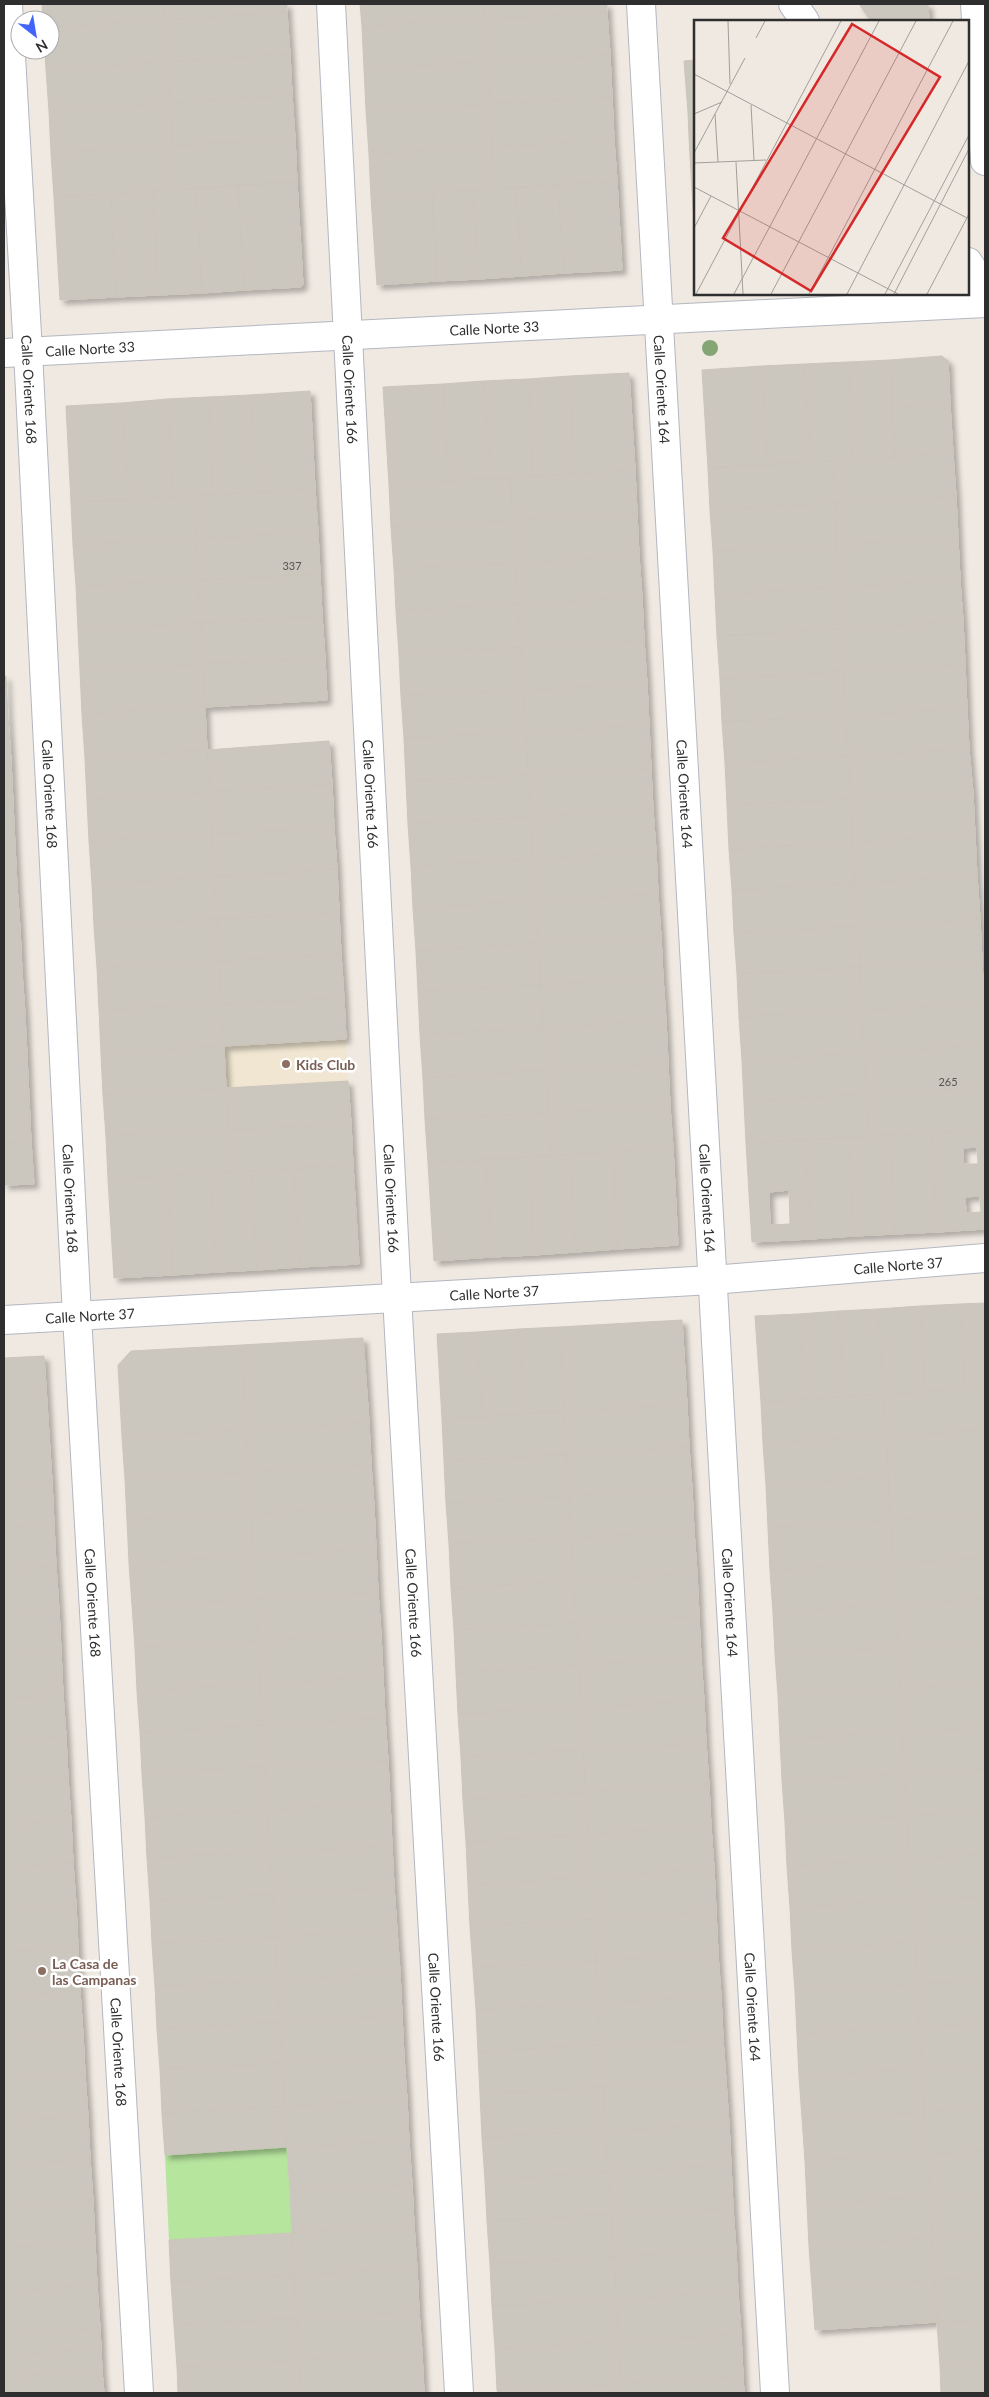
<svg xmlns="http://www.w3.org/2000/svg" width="989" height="2397" font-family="Lato,sans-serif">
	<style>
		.education { fill: #f0e6d1 }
		.green { fill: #b6e59e }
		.building { fill: #cbc7bf; stroke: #cbc5ba; fill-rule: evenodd; filter: url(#shadow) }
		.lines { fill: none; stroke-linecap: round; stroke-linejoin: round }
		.minor-casing { stroke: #b4b7c1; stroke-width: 30 }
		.minor { stroke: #fff; stroke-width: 28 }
		.tree { fill: #84a574 }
		.education-dot { fill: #8d6e63; stroke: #fff; stroke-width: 2 }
		.labels { text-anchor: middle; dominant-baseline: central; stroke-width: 5; stroke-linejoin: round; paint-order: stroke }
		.number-label { font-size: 11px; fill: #555452 }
		.street-label { font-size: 14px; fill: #2e2e2e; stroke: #fff }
		.education-label { font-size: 14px; font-weight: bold; fill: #785e54; stroke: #fff; text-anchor: start }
		.inset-road { fill: none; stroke: #a29e99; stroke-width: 1 }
		.view { fill: #d62828; fill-opacity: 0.15; stroke: #d62828; stroke-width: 2.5 }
		.inset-edge { fill: none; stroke: #2e2e2e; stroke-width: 2.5 }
	</style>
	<defs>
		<filter id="shadow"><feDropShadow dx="4.5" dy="4.5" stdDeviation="2.5" flood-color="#0004"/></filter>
	</defs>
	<rect width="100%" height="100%" fill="#efe9e1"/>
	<!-- education -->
	<path class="education" d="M 346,1039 L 348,1081 L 226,1088 L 224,1046 Z"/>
	<!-- green -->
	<path class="green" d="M 287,2147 L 292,2233 L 169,2240 L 165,2155 Z"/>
	<!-- building -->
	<path class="building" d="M 42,4 L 164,4 L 165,20 L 50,27 L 50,20 L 43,20 Z
		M 164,4 L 287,4 L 287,12 L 165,20 Z
		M 360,4 L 484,4 L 485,19 L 362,26 Z
		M 484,4 L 607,4 L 607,12 L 485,19 Z
		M 859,4 L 928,4 L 929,21 L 871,21 Z
		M 287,12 L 290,54 L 167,62 L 165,20 Z
		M 607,12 L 610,55 L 487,62 L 485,19 Z
		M 485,19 L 487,62 L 364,68 L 362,26 Z
		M 165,20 L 167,62 L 46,69 L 45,50 L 50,50 L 50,27 Z
		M 290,54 L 292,95 L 170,103 L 167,62 Z
		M 610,55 L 612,97 L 490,104 L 487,62 Z
		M 695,60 L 695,86 L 686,86 L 684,61 Z
		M 167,62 L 170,103 L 49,111 L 46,69 Z
		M 487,62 L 490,104 L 366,110 L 364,68 Z
		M 686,86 L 695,86 L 695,111 L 688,112 Z
		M 292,95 L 295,138 L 173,146 L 170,103 Z
		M 612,97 L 614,140 L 492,147 L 490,104 Z
		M 170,103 L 173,146 L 51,153 L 49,111 Z
		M 490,104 L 492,147 L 369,154 L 366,110 Z
		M 695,111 L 695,137 L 689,137 L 688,112 Z
		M 689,137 L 695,137 L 695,191 L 692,191 Z
		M 295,138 L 297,182 L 175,190 L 173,146 Z
		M 614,140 L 617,181 L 494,189 L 492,147 Z
		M 173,146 L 175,190 L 54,197 L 51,153 Z
		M 492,147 L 494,189 L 371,197 L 369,154 Z
		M 617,181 L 622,270 L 564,273 L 558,185 Z
		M 297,182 L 303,285 L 300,287 L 244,290 L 238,185 Z
		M 238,185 L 244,290 L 202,293 L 196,188 Z
		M 558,185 L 564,273 L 522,276 L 516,188 Z
		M 196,188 L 202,293 L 158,295 L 153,191 Z
		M 516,188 L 522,276 L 479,279 L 473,190 Z
		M 473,190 L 479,279 L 437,281 L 432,193 Z
		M 153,191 L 158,295 L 116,297 L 111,194 Z
		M 692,191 L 695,191 L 695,238 Z
		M 432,193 L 437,281 L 377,285 L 371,197 Z
		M 111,194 L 116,297 L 60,300 L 54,197 Z
		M 942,356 L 948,361 L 950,404 L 892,408 L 890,360 Z
		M 890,360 L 895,457 L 852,460 L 848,362 Z
		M 848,362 L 852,460 L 811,462 L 804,364 Z
		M 804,364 L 811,462 L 768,464 L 762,366 Z
		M 762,366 L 768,464 L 708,468 L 702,370 Z
		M 629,373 L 635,470 L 574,474 L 570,376 Z
		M 570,376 L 574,474 L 533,476 L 528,379 Z
		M 528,379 L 533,476 L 491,478 L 484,381 Z
		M 484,381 L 491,478 L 449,481 L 443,384 Z
		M 443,384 L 449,481 L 389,484 L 383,387 Z
		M 310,391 L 315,489 L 258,492 L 250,395 Z
		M 250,395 L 258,492 L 213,495 L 208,397 Z
		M 208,397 L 213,495 L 173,497 L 167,399 Z
		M 167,399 L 173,497 L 129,500 L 122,403 Z
		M 122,403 L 129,500 L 71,502 L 66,406 Z
		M 950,404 L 953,453 L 895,457 L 892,408 Z
		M 953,453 L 956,496 L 835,503 L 832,461 Z
		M 832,461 L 835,503 L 710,510 L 708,468 Z
		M 635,470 L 637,513 L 513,520 L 510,478 Z
		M 510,478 L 513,520 L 391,527 L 389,484 Z
		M 315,489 L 318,532 L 196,539 L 194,496 Z
		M 194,496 L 196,539 L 73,545 L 71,502 Z
		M 956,496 L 958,538 L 836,545 L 835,503 Z
		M 835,503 L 836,545 L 713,551 L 710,510 Z
		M 637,513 L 639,556 L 515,563 L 513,520 Z
		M 513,520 L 515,563 L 394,569 L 391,527 Z
		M 318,532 L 320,574 L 198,580 L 196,539 Z
		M 958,538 L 960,580 L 839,587 L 836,545 Z
		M 196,539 L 198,580 L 76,586 L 73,545 Z
		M 836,545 L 839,587 L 715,595 L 713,551 Z
		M 639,556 L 642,597 L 518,604 L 515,563 Z
		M 515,563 L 518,604 L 396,611 L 394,569 Z
		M 320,574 L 322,616 L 201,623 L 198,580 Z
		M 198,580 L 201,623 L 78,629 L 76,586 Z
		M 960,580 L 963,621 L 841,629 L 839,587 Z
		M 839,587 L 841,629 L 717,636 L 715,595 Z
		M 642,597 L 644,640 L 521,647 L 518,604 Z
		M 518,604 L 521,647 L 399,654 L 396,611 Z
		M 322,616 L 325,658 L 203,664 L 201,623 Z
		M 963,621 L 965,664 L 843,671 L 841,629 Z
		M 201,623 L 203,664 L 80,671 L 78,629 Z
		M 841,629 L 843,671 L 720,679 L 717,636 Z
		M 644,640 L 647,684 L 523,690 L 521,647 Z
		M 521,647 L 523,690 L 401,696 L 399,654 Z
		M 325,658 L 327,700 L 205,707 L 203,664 Z
		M 203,664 L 205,707 L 82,714 L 80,671 Z
		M 965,664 L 967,709 L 846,715 L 843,671 Z
		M 843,671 L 846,715 L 722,722 L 720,679 Z
		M 4,676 L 6,676 L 8,718 L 4,718 Z
		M 647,684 L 649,725 L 526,732 L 523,690 Z
		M 523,690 L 526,732 L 404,738 L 401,696 Z
		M 205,707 L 207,750 L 85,758 L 82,714 Z
		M 967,709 L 969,749 L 848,756 L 846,715 Z
		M 846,715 L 848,756 L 725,763 L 722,722 Z
		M 4,718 L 8,718 L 11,761 L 4,761 Z
		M 649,725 L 651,769 L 528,775 L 526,732 Z
		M 526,732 L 528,775 L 406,781 L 404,738 Z
		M 329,741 L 332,784 L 210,792 L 207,750 Z
		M 969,749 L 973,793 L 850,799 L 848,756 Z
		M 207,750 L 210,792 L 87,800 L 85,758 Z
		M 848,756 L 850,799 L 727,805 L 725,763 Z
		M 4,761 L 11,761 L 13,803 L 4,804 Z
		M 651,769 L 653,810 L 530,817 L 528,775 Z
		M 528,775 L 530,817 L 408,824 L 406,781 Z
		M 332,784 L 334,828 L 212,834 L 210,792 Z
		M 210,792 L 212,834 L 89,841 L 87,800 Z
		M 973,793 L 975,835 L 853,842 L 850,799 Z
		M 850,799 L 853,842 L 729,849 L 727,805 Z
		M 13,803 L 15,846 L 4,846 L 4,804 Z
		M 653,810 L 656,851 L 533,859 L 530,817 Z
		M 530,817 L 533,859 L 411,866 L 408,824 Z
		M 334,828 L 337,869 L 214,877 L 212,834 Z
		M 212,834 L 214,877 L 92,884 L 89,841 Z
		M 975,835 L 977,876 L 855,883 L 853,842 Z
		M 853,842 L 855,883 L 732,890 L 729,849 Z
		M 4,846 L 15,846 L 17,886 L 4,887 Z
		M 656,851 L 658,894 L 535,901 L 533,859 Z
		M 533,859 L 535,901 L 413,908 L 411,866 Z
		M 337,869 L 339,912 L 217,919 L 214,877 Z
		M 977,876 L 980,919 L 858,926 L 855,883 Z
		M 214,877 L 217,919 L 94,926 L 92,884 Z
		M 855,883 L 858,926 L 734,933 L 732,890 Z
		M 17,886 L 20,929 L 4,930 L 4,887 Z
		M 658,894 L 661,937 L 538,943 L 535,901 Z
		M 535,901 L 538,943 L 416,951 L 413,908 Z
		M 339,912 L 341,954 L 219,961 L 217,919 Z
		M 217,919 L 219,961 L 97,968 L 94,926 Z
		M 980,919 L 982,961 L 860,967 L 858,926 Z
		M 858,926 L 860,967 L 737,974 L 734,933 Z
		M 20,929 L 22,972 L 4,973 L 4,930 Z
		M 661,937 L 663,978 L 541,985 L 538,943 Z
		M 538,943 L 541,985 L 418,992 L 416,951 Z
		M 341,954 L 344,998 L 221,1004 L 219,961 Z
		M 219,961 L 221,1004 L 99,1010 L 97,968 Z
		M 982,961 L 984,1004 L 862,1010 L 860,967 Z
		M 860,967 L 862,1010 L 739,1017 L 737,974 Z
		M 22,972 L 25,1014 L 4,1015 L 4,973 Z
		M 663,978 L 666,1020 L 543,1028 L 541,985 Z
		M 541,985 L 543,1028 L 420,1035 L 418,992 Z
		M 344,998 L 346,1039 L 224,1046 L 221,1004 Z
		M 221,1004 L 224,1046 L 101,1053 L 99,1010 Z
		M 984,1004 L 985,1045 L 864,1053 L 862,1010 Z
		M 862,1010 L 864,1053 L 742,1060 L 739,1017 Z
		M 25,1014 L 27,1056 L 4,1057 L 4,1015 Z
		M 666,1020 L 668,1063 L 546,1070 L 543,1028 Z
		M 543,1028 L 546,1070 L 423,1078 L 420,1035 Z
		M 985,1045 L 985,1087 L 866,1094 L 864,1053 Z
		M 224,1046 L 226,1088 L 103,1095 L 101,1053 Z
		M 864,1053 L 866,1094 L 744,1102 L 742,1060 Z
		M 27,1056 L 29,1098 L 4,1100 L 4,1057 Z
		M 668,1063 L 670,1106 L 549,1113 L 546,1070 Z
		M 546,1070 L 549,1113 L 425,1119 L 423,1078 Z
		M 348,1081 L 351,1124 L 229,1130 L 226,1088 Z
		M 985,1087 L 985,1130 L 869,1136 L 866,1094 Z
		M 226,1088 L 229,1130 L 106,1136 L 103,1095 Z
		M 866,1094 L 869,1136 L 746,1143 L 744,1102 Z
		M 29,1098 L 31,1142 L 4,1143 L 4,1100 Z
		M 670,1106 L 673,1148 L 551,1156 L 549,1113 Z
		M 549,1113 L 551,1156 L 428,1163 L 425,1119 Z
		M 351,1124 L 353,1165 L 231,1172 L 229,1130 Z
		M 229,1130 L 231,1172 L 108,1179 L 106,1136 Z
		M 985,1130 L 985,1229 L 937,1232 L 932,1133 ZM 977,1147 L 978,1164 L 963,1164 L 963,1148 ZM 980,1196 L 981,1212 L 966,1213 L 965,1197 Z
		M 932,1133 L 937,1232 L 895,1234 L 890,1135 Z
		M 890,1135 L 895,1234 L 854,1236 L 848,1138 Z
		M 848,1138 L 854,1236 L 811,1239 L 805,1140 Z
		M 805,1140 L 811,1239 L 752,1242 L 746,1143 ZM 789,1190 L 790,1224 L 770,1225 L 769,1192 Z
		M 31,1142 L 34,1184 L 4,1185 L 4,1143 Z
		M 673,1148 L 678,1245 L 617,1249 L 614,1152 Z
		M 614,1152 L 617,1249 L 576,1252 L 570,1154 Z
		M 570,1154 L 576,1252 L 534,1255 L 529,1157 Z
		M 529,1157 L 534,1255 L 491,1257 L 486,1159 Z
		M 486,1159 L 491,1257 L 434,1261 L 428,1163 Z
		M 353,1165 L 359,1264 L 300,1267 L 294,1168 Z
		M 294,1168 L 300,1267 L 257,1270 L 252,1171 Z
		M 252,1171 L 257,1270 L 217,1272 L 210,1173 Z
		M 210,1173 L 217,1272 L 173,1275 L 167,1176 Z
		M 167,1176 L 173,1275 L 114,1278 L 108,1179 Z
		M 985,1303 L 985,1388 L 965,1389 L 960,1304 Z
		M 960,1304 L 965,1389 L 925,1392 L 920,1306 Z
		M 920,1306 L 925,1392 L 883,1394 L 878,1309 Z
		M 878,1309 L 883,1394 L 843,1396 L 839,1311 Z
		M 839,1311 L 843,1396 L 804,1399 L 799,1314 Z
		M 799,1314 L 804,1399 L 761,1402 L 755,1316 Z
		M 682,1320 L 687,1405 L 564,1411 L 559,1327 Z
		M 559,1327 L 564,1411 L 524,1414 L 519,1329 Z
		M 519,1329 L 524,1414 L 482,1417 L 477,1332 Z
		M 477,1332 L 482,1417 L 442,1419 L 437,1334 Z
		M 363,1338 L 369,1422 L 246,1430 L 242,1345 Z
		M 242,1345 L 246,1430 L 122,1437 L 118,1365 L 131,1351 Z
		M 44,1356 L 52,1482 L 4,1485 L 4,1358 Z
		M 985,1388 L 985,1430 L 886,1436 L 883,1394 Z
		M 883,1394 L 886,1436 L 763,1443 L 761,1402 Z
		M 687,1405 L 689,1447 L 567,1454 L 564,1411 Z
		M 564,1411 L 567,1454 L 444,1461 L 442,1419 Z
		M 369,1422 L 371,1464 L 249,1472 L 246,1430 Z
		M 246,1430 L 249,1472 L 125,1479 L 122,1437 Z
		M 985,1430 L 985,1514 L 891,1520 L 886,1436 Z
		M 886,1436 L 888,1477 L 766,1485 L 763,1443 Z
		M 689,1447 L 692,1489 L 569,1496 L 567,1454 Z
		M 567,1454 L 569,1496 L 446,1503 L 444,1461 Z
		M 371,1464 L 374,1506 L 251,1514 L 249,1472 Z
		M 249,1472 L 251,1514 L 127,1520 L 125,1479 Z
		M 888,1477 L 891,1520 L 768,1528 L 766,1485 Z
		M 52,1482 L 54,1525 L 4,1528 L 4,1485 Z
		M 692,1489 L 694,1531 L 571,1538 L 569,1496 Z
		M 569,1496 L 571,1538 L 449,1544 L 446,1503 Z
		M 374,1506 L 376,1549 L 253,1556 L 251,1514 Z
		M 251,1514 L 253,1556 L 129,1563 L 127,1520 Z
		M 985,1514 L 985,1558 L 893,1563 L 891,1520 Z
		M 891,1520 L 893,1563 L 770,1570 L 768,1528 Z
		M 54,1525 L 56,1566 L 4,1570 L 4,1528 Z
		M 694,1531 L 697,1573 L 574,1581 L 571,1538 Z
		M 571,1538 L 574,1581 L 451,1588 L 449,1544 Z
		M 376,1549 L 378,1592 L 255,1599 L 253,1556 Z
		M 253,1556 L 255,1599 L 132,1605 L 129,1563 Z
		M 985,1558 L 985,1599 L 895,1604 L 893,1563 Z
		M 893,1563 L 895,1604 L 773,1612 L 770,1570 Z
		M 56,1566 L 59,1610 L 4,1613 L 4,1570 Z
		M 697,1573 L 699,1616 L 576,1623 L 574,1581 Z
		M 574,1581 L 576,1623 L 454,1630 L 451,1588 Z
		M 378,1592 L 381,1634 L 258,1641 L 255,1599 Z
		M 255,1599 L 258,1641 L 135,1648 L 132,1605 Z
		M 985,1599 L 985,1642 L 898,1647 L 895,1604 Z
		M 895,1604 L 898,1647 L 775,1654 L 773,1612 Z
		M 59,1610 L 61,1651 L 4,1654 L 4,1613 Z
		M 699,1616 L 701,1658 L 579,1665 L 576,1623 Z
		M 576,1623 L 579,1665 L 456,1673 L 454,1630 Z
		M 381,1634 L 383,1676 L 260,1684 L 258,1641 Z
		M 258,1641 L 260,1684 L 137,1691 L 135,1648 Z
		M 985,1642 L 985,1684 L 900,1689 L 898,1647 Z
		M 898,1647 L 900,1689 L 778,1695 L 775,1654 Z
		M 61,1651 L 63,1695 L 4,1698 L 4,1654 Z
		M 701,1658 L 704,1701 L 581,1707 L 579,1665 Z
		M 579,1665 L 581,1707 L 458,1714 L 456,1673 Z
		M 383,1676 L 385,1718 L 263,1725 L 260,1684 Z
		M 260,1684 L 263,1725 L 140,1732 L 137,1691 Z
		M 985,1684 L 985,1727 L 903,1732 L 900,1689 Z
		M 900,1689 L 903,1732 L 780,1739 L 778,1695 Z
		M 63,1695 L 66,1736 L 4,1740 L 4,1698 Z
		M 704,1701 L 706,1743 L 583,1750 L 581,1707 Z
		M 581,1707 L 583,1750 L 461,1757 L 458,1714 Z
		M 385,1718 L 388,1761 L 265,1766 L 263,1725 Z
		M 263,1725 L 265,1766 L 142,1774 L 140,1732 Z
		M 985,1727 L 985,1769 L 904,1774 L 903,1732 Z
		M 903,1732 L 904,1774 L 782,1780 L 780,1739 Z
		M 66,1736 L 68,1778 L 4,1782 L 4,1740 Z
		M 706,1743 L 709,1785 L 586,1792 L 583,1750 Z
		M 583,1750 L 586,1792 L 463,1800 L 461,1757 Z
		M 388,1761 L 390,1802 L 267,1810 L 265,1766 Z
		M 265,1766 L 267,1810 L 145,1817 L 142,1774 Z
		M 985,1769 L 985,1812 L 907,1816 L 904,1774 Z
		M 904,1774 L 907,1816 L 785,1822 L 782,1780 Z
		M 68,1778 L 71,1821 L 4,1825 L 4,1782 Z
		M 709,1785 L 711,1827 L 588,1834 L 586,1792 Z
		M 586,1792 L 588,1834 L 466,1842 L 463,1800 Z
		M 390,1802 L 392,1846 L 270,1852 L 267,1810 Z
		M 267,1810 L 270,1852 L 147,1858 L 145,1817 Z
		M 985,1812 L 985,1854 L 909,1859 L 907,1816 Z
		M 907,1816 L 909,1859 L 787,1866 L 785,1822 Z
		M 71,1821 L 73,1863 L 4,1867 L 4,1825 Z
		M 711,1827 L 714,1868 L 591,1877 L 588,1834 Z
		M 588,1834 L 591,1877 L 468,1885 L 466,1842 Z
		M 392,1846 L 394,1887 L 273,1894 L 270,1852 Z
		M 270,1852 L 273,1894 L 150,1901 L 147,1858 Z
		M 985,1854 L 985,1896 L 913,1900 L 909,1859 Z
		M 909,1859 L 913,1900 L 790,1907 L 787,1866 Z
		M 73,1863 L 76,1905 L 4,1910 L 4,1867 Z
		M 714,1868 L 716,1911 L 593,1919 L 591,1877 Z
		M 591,1877 L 593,1919 L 470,1926 L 468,1885 Z
		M 394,1887 L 397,1930 L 275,1937 L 273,1894 Z
		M 273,1894 L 275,1937 L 152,1944 L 150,1901 Z
		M 985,1896 L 985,1938 L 916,1942 L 913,1900 Z
		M 913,1900 L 916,1942 L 792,1950 L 790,1907 Z
		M 76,1905 L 78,1948 L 4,1952 L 4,1910 Z
		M 716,1911 L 718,1954 L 596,1961 L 593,1919 Z
		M 593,1919 L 596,1961 L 473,1968 L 470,1926 Z
		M 397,1930 L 400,1972 L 277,1980 L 275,1937 Z
		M 275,1937 L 277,1980 L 155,1986 L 152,1944 Z
		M 985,1938 L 985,1981 L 917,1984 L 916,1942 Z
		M 916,1942 L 917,1984 L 795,1991 L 792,1950 Z
		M 78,1948 L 80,1991 L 4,1995 L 4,1952 Z
		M 718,1954 L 721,1996 L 598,2003 L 596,1961 Z
		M 596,1961 L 598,2003 L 476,2009 L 473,1968 Z
		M 400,1972 L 402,2015 L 280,2022 L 277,1980 Z
		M 277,1980 L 280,2022 L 157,2029 L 155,1986 Z
		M 985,1981 L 985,2023 L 919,2027 L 917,1984 Z
		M 917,1984 L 919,2027 L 797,2034 L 795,1991 Z
		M 80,1991 L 83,2034 L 4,2038 L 4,1995 Z
		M 721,1996 L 723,2039 L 601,2045 L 598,2003 Z
		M 598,2003 L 601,2045 L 478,2052 L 476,2009 Z
		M 402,2015 L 404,2057 L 282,2063 L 280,2022 Z
		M 280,2022 L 282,2063 L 160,2069 L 157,2029 Z
		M 985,2023 L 985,2066 L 922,2069 L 919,2027 Z
		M 919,2027 L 922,2069 L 799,2076 L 797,2034 Z
		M 83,2034 L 85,2074 L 4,2079 L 4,2038 Z
		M 723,2039 L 726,2081 L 603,2087 L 601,2045 Z
		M 601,2045 L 603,2087 L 480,2094 L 478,2052 Z
		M 404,2057 L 407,2100 L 285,2106 L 282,2063 Z
		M 282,2063 L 285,2106 L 162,2113 L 160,2069 Z
		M 985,2066 L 985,2108 L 924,2112 L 922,2069 Z
		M 922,2069 L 924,2112 L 802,2118 L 799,2076 Z
		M 85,2074 L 88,2117 L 4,2121 L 4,2079 Z
		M 726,2081 L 729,2124 L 606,2131 L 603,2087 Z
		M 603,2087 L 606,2131 L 482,2137 L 480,2094 Z
		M 407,2100 L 409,2141 L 287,2147 L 285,2106 Z
		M 285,2106 L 287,2147 L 165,2155 L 162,2113 Z
		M 985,2108 L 985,2151 L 927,2154 L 924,2112 Z
		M 924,2112 L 927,2154 L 805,2161 L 802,2118 Z
		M 88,2117 L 90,2159 L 4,2164 L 4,2121 Z
		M 729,2124 L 731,2165 L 608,2172 L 606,2131 Z
		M 606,2131 L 608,2172 L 485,2180 L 482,2137 Z
		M 409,2141 L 412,2184 L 290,2191 L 287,2147 Z
		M 985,2151 L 985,2193 L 930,2197 L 927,2154 Z
		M 927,2154 L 930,2197 L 807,2204 L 805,2161 Z
		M 90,2159 L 93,2201 L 4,2207 L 4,2164 Z
		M 731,2165 L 733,2208 L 611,2214 L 608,2172 Z
		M 608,2172 L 611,2214 L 487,2221 L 485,2180 Z
		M 412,2184 L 414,2225 L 292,2233 L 290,2191 Z
		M 985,2193 L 985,2235 L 932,2238 L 930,2197 Z
		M 930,2197 L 932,2238 L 809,2246 L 807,2204 Z
		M 93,2201 L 95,2243 L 4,2248 L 4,2207 Z
		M 733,2208 L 736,2250 L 614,2257 L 611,2214 Z
		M 611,2214 L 614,2257 L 490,2264 L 487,2221 Z
		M 414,2225 L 417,2268 L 294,2275 L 292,2233 Z
		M 292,2233 L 294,2275 L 171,2282 L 169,2240 Z
		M 985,2235 L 985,2277 L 935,2280 L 932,2238 Z
		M 932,2238 L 935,2280 L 812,2287 L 809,2246 Z
		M 95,2243 L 97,2285 L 4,2291 L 4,2248 Z
		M 736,2250 L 738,2292 L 616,2299 L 614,2257 Z
		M 614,2257 L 616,2299 L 492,2306 L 490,2264 Z
		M 417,2268 L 419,2311 L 297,2318 L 294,2275 Z
		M 294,2275 L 297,2318 L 174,2325 L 171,2282 Z
		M 985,2277 L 985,2320 L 937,2322 L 935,2280 Z
		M 935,2280 L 937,2322 L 815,2330 L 812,2287 Z
		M 97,2285 L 100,2328 L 4,2334 L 4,2291 Z
		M 738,2292 L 741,2334 L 618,2341 L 616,2299 Z
		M 616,2299 L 618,2341 L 495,2349 L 492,2306 Z
		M 419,2311 L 422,2353 L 299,2360 L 297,2318 Z
		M 297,2318 L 299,2360 L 177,2367 L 174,2325 Z
		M 985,2320 L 985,2363 L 940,2366 L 937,2322 Z
		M 100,2328 L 101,2349 L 4,2355 L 4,2334 Z
		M 741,2334 L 743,2376 L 621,2384 L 618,2341 Z
		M 618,2341 L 621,2384 L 497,2390 L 495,2349 Z
		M 101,2349 L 102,2371 L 4,2377 L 4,2355 Z
		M 422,2353 L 424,2393 L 301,2393 L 299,2360 Z
		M 299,2360 L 301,2393 L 178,2393 L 177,2367 Z
		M 985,2363 L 985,2393 L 941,2393 L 940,2366 Z
		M 102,2371 L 104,2393 L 4,2393 L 4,2377 Z
		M 743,2376 L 744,2393 L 621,2393 L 621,2384 Z
		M 621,2384 L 621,2393 L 498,2393 L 497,2390 Z"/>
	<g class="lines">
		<defs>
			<g id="minor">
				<path id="s1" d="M 8,4 L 28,352 L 77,1316 L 139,2393"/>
				<path id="s2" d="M 331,4 L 397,1297 L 459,2393"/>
				<path id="s3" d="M 641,4 L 775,2393"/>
				<path d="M 793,4 L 805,21"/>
				<path d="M 975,4 L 985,161"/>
				<path d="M 968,262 L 985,288"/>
				<path id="s4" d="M 4,353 C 331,334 658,321 985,303"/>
				<path id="s5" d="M 4,1320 L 712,1280 L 985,1258"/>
			</g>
		</defs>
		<!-- minor casing -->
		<use href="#minor" class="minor-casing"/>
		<!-- minor -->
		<use href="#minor" class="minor"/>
	</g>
	<!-- trees -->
	<circle class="tree" cx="710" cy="348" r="8"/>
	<!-- markers -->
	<g class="education-dot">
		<circle cx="286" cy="1064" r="5"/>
		<circle cx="42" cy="1971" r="5"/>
	</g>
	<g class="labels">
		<!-- number labels -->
		<g class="number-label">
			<text x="292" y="565">337</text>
			<text x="948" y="1081">265</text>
		</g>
		<!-- street labels -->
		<g class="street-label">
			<text stroke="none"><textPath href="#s4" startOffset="491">Calle Norte 33</textPath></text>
			<text stroke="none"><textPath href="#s4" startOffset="86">Calle Norte 33</textPath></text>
			<text stroke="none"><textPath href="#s1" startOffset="386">Calle Oriente 168</textPath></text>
			<text stroke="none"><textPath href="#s2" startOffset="386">Calle Oriente 166</textPath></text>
			<text stroke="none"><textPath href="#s3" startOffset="386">Calle Oriente 164</textPath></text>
			<text stroke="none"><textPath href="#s1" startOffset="791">Calle Oriente 168</textPath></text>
			<text stroke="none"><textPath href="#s2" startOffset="791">Calle Oriente 166</textPath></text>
			<text stroke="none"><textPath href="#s3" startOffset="791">Calle Oriente 164</textPath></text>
			<text stroke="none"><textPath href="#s1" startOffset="1196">Calle Oriente 168</textPath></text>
			<text stroke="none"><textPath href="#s2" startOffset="1196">Calle Oriente 166</textPath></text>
			<text stroke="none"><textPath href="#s3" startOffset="1196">Calle Oriente 164</textPath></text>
			<text stroke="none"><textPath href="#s5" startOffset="896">Calle Norte 37</textPath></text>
			<text stroke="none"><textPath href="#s5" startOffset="491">Calle Norte 37</textPath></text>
			<text stroke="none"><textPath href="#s5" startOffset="86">Calle Norte 37</textPath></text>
			<text stroke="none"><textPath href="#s1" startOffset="1601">Calle Oriente 168</textPath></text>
			<text stroke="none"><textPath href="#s2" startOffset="1601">Calle Oriente 166</textPath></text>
			<text stroke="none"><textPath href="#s3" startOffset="1601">Calle Oriente 164</textPath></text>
			<text stroke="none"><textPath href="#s2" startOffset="2006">Calle Oriente 166</textPath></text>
			<text stroke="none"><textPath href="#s3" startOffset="2006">Calle Oriente 164</textPath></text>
			<text stroke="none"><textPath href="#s1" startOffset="2051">Calle Oriente 168</textPath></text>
		</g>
		<!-- education labels -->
		<g class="education-label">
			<text x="296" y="1064">Kids Club</text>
			<text x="52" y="1963">La Casa de<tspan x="52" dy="16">las Campanas</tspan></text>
		</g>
	</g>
	<!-- overview -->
	<g transform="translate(694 20)">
		<rect width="275" height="275" fill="#efe9e1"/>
		<path class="inset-road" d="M 34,1 L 36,64M 62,18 L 71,1M 0,54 L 273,198M 57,85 L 60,140M 0,94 L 28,82M 21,94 L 24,142M 0,133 L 51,38M 42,142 L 49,274M 0,143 L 72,140M 0,167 L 204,274M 0,208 L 17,176M 2,274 L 147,1M 40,274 L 185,1M 77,274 L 222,1M 115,274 L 259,1M 153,274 L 275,41M 191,274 L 275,115M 200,274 L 275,129M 233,274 L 275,194"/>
		<path class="view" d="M 158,4 L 246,57 L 117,271 L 29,218 Z"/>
		<rect width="275" height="275" class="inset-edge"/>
	</g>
	<!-- border -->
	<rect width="989" height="2397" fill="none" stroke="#2e2e2e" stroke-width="10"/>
	<!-- north arrow -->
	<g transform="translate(35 35) rotate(149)"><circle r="24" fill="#ffffff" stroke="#ababab"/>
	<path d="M0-4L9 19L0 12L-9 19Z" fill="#4264fb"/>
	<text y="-8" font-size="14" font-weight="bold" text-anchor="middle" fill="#2e2e2e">N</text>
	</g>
</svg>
